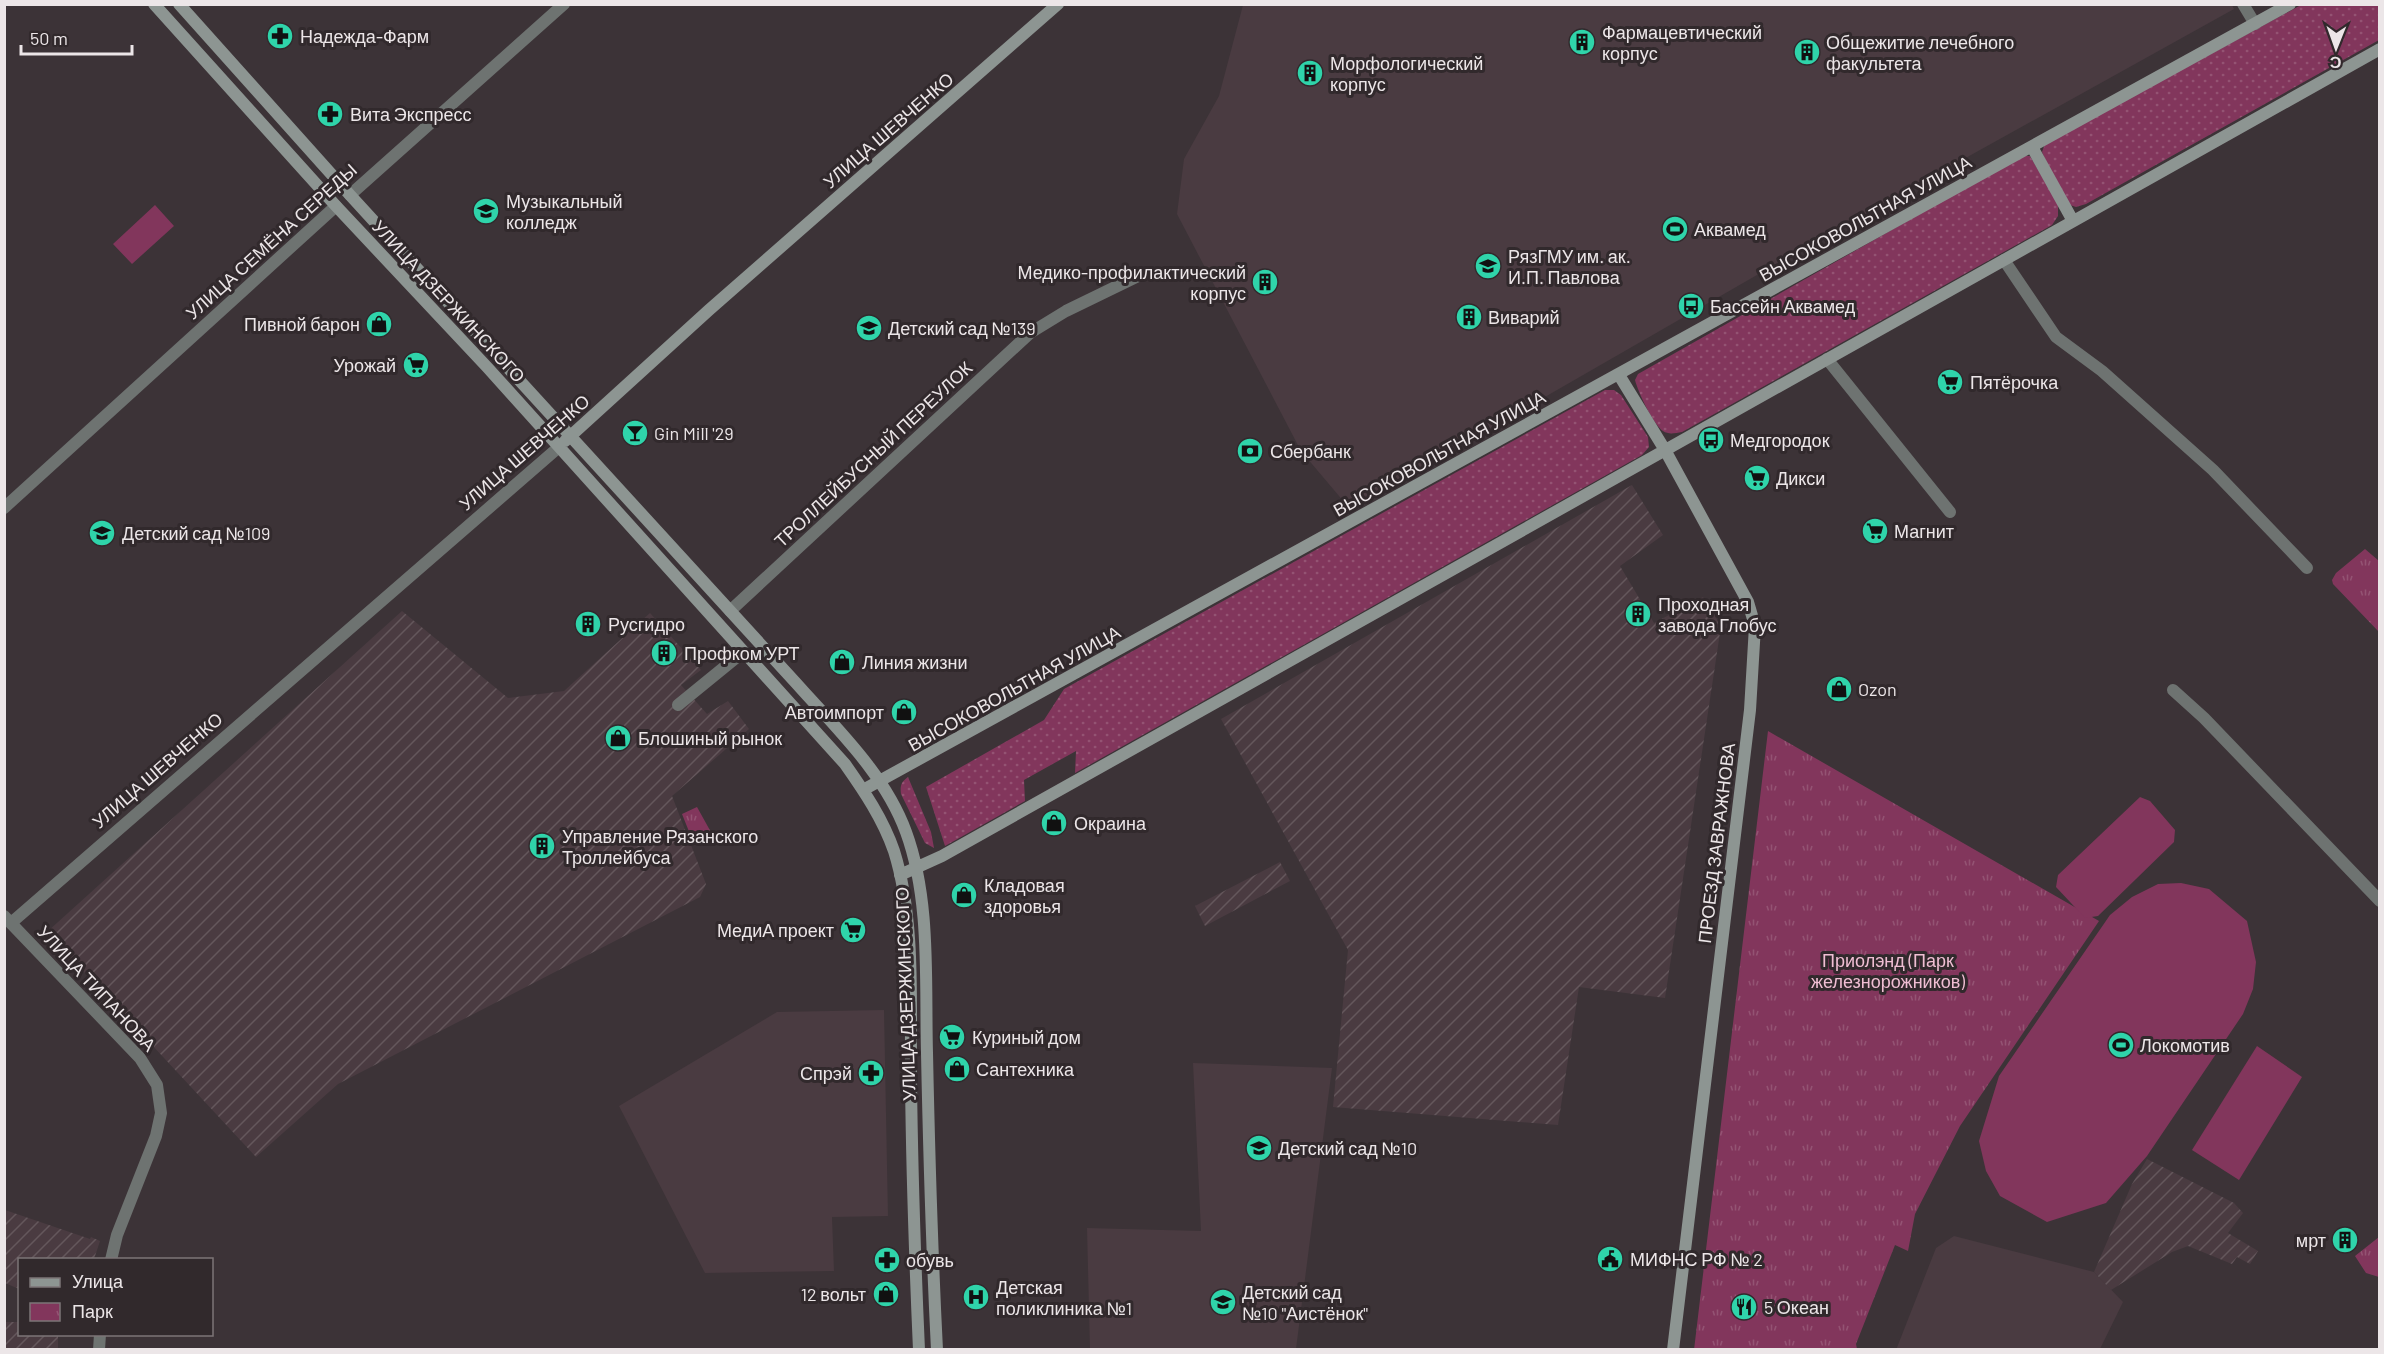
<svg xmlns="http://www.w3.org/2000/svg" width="2384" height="1354" font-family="Barlow,sans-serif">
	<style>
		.built { fill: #4a3b41 }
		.industrial { fill: url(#industrial-furrows) }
		.grass { fill: url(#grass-dots) }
		.park { fill: url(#park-tufts) }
		.pitch { fill: #82365c }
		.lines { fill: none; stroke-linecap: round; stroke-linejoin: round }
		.street { stroke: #6e7371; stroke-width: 12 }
		.secondary { stroke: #8d9592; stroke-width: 12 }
		.labels { text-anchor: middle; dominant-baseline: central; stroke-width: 6; stroke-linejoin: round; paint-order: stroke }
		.poi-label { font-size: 18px; fill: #ece6e8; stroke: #31292c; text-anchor: start }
		.street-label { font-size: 18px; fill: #ece6e8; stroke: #31292c }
		.park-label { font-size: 18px; fill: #f0bed3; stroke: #31292c }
	</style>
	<defs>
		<pattern id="industrial-furrows" width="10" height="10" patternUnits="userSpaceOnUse" patternTransform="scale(1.5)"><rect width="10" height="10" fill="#4a3b41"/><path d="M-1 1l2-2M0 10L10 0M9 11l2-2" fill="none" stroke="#64575c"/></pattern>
		<pattern id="grass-dots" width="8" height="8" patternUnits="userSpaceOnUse" patternTransform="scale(1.5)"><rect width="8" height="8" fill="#82365c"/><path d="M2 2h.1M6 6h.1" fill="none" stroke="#945373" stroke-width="1.8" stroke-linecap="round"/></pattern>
		<pattern id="park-tufts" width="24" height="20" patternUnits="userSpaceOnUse" patternTransform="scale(1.5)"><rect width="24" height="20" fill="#82365c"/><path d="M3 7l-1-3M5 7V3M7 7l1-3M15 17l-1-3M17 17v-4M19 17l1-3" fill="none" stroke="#945373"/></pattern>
	</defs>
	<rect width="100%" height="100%" fill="#3c3337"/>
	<!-- built -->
	<path class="built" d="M 2232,5 L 2234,9 L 1818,240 L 1350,509 L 1301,451 L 1177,214 L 1184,159 L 1219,96 L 1243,5 Z
		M 884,1010 L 888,1216 L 832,1217 L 834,1271 L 705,1273 L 619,1106 L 777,1012 Z
		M 1193,1063 L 1332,1068 L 1296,1349 L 1090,1349 L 1087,1228 L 1201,1231 Z
		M 1954,1236 L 2094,1272 L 2123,1302 L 2100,1349 L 1896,1350 L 1936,1248 Z"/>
	<!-- industrial -->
	<path class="industrial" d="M 1632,485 L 1663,535 L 1620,566 L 1654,623 L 1703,597 L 1721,626 L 1665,998 L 1579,987 L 1558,1125 L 1333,1107 L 1348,950 L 1221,719 Z
		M 402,611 L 508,698 L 564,691 L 650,613 L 701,670 L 681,685 L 707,714 L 728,701 L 749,729 L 672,796 L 706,884 L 700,897 L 338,1084 L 256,1157 L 47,932 Z
		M 1280,862 L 1290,881 L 1205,926 L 1195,906 Z
		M 2147,1159 L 2234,1203 L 2243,1213 L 2228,1233 L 2258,1251 L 2250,1264 L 2237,1257 L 2232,1264 L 2188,1246 L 2172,1252 L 2111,1290 L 2094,1272 L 2132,1184 Z
		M 5,1210 L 90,1239 L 91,1237 L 100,1241 L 94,1259 L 20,1260 L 19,1289 L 5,1283 Z
		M 4,1322 L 19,1322 L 20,1334 L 58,1335 L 58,1349 L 5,1349 Z"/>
	<!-- grass -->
	<path class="grass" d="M 2301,5 L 2379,5 L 2379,40 L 2086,204 L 2076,207 L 2067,204 L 2045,159 L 2042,152 L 2045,144 Z
		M 2022,156 L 2030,156 L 2058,204 L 2058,216 L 2052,225 L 1682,432 C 1675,433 1669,435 1663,431 C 1653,424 1638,392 1635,380 L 1638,374 Z
		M 1605,390 L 1614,390 L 1621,395 L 1648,437 L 1649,447 L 1642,455 L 1075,773 L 1076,751 L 1024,780 L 1025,801 L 945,846 L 926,787 L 1044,720 L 1064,689 Z
		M 908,777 L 931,832 L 934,848 L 925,843 L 901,794 C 900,786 901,782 908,777 Z"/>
	<!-- park -->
	<path class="park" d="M 2365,549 L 2379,561 L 2379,632 L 2333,584 L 2332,580 L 2336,573 Z
		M 1768,731 L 2099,921 L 1960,1126 L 1915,1214 L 1908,1251 L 1895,1245 L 1856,1344 L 1857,1349 L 1694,1350 Z
		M 697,807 L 712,834 L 694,844 L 682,814 Z
		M 2379,1237 L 2379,1277 L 2366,1273 L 2355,1256 Z"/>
	<!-- pitch -->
	<path class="pitch" d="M 155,205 L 174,226 L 132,264 L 113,244 Z
		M 2140,797 L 2150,801 L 2175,830 L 2174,842 L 2098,916 L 2085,918 L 2056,887 L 2058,875 Z
		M 2181,883 L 2209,889 L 2247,921 L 2256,962 L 2253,989 L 2243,1014 L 2147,1156 L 2106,1203 L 2047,1222 L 2000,1196 L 1986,1171 L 1979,1141 L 1999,1076 L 2110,915 L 2132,897 L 2158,884 Z
		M 2257,1046 L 2302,1077 L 2239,1180 L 2192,1150 Z"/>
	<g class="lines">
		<!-- street -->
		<path class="street" d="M 2243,4 L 2255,24
			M 350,195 L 564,4
			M 2004,260 L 2056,337 L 2102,371 L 2213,470 L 2307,568
			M 1827,359 L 1950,512
			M 4,508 L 336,206
			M 730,611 L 1030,333 L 1066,311 L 1138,276
			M 2173,690 L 2204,718 L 2380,901
			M 678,705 L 743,652
			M 4,916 L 140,1058 L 157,1085 L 161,1113 L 156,1136 L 117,1235 L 111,1260
			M 11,923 L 559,447
			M 99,1350 L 100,1334"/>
		<!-- secondary -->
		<path class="secondary" d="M 154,4 L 336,206 L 487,367 L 845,764 C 864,791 883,819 894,851 C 916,921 910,1008 911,1081 C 912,1171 915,1260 919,1350
			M 179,4 L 350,195 L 796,683 C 836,728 885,774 906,832 C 931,900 925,982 927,1053 C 929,1152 932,1251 937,1350
			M 2032,147 L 2073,221
			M 1619,375 L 1665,450 L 1748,602 L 1755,626 L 1750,710 L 1673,1350
			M 565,441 L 709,310 L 1058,4
			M 863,790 L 2290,4
			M 900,875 L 942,856 L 2380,49"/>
	</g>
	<!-- icons -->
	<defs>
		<symbol id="pharmacy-disc" viewBox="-11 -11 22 22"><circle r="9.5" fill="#2fd4aa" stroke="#31292c"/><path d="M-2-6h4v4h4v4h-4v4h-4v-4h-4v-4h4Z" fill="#111"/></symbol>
		<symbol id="building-disc" viewBox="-11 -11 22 22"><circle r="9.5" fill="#2fd4aa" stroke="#31292c"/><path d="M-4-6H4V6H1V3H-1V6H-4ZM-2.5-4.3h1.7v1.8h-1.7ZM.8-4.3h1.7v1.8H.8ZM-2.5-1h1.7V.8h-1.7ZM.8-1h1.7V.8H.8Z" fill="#111"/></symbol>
		<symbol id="university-disc" viewBox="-11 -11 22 22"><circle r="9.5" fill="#2fd4aa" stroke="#31292c"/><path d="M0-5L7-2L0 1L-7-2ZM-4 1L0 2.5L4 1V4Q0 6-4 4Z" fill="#111"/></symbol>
		<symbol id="stadium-disc" viewBox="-11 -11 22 22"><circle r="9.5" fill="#2fd4aa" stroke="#31292c"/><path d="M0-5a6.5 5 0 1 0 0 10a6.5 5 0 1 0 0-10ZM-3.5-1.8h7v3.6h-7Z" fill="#111"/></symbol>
		<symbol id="bus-disc" viewBox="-11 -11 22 22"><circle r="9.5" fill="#2fd4aa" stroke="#31292c"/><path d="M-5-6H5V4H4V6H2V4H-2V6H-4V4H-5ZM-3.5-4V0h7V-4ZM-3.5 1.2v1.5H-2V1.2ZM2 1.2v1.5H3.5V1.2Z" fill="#111"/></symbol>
		<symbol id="shop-disc" viewBox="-11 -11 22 22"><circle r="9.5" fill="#2fd4aa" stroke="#31292c"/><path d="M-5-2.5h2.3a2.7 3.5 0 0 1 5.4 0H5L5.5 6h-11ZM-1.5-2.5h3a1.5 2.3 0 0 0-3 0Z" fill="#111"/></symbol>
		<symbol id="school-disc" viewBox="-11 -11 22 22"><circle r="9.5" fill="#2fd4aa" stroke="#31292c"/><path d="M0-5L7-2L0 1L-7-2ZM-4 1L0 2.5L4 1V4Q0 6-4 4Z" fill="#111"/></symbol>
		<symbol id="supermarket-disc" viewBox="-11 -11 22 22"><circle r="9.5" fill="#2fd4aa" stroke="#31292c"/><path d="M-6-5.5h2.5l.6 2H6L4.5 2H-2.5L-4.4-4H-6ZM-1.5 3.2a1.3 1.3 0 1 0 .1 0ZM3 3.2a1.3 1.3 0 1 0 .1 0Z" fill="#111"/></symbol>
		<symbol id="bar-disc" viewBox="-11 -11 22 22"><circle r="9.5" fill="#2fd4aa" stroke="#31292c"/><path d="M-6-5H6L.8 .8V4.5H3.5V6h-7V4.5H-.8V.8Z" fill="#111"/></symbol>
		<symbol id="bank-disc" viewBox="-11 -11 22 22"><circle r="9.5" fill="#2fd4aa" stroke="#31292c"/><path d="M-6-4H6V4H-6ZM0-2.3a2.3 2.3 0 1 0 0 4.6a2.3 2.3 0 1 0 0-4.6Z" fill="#111"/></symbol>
		<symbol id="civic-disc" viewBox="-11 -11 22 22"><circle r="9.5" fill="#2fd4aa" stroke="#31292c"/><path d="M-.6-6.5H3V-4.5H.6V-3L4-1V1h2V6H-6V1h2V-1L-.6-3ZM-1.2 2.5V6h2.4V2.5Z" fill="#111"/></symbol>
		<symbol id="hospital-disc" viewBox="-11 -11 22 22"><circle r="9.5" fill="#2fd4aa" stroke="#31292c"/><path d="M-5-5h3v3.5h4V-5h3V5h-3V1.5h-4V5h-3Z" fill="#111"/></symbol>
		<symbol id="restaurant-disc" viewBox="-11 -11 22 22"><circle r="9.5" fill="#2fd4aa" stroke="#31292c"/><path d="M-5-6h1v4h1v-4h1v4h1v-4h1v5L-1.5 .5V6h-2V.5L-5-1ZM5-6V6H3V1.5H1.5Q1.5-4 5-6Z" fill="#111"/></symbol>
	</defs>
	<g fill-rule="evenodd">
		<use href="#pharmacy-disc" x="265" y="21" width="30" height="30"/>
		<use href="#building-disc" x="1567" y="27" width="30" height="30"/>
		<use href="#building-disc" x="1792" y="37" width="30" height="30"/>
		<use href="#building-disc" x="1295" y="58" width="30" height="30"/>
		<use href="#pharmacy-disc" x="315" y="99" width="30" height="30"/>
		<use href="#university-disc" x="471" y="196" width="30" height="30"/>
		<use href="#stadium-disc" x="1660" y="214" width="30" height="30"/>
		<use href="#university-disc" x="1473" y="251" width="30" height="30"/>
		<use href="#building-disc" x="1250" y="267" width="30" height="30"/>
		<use href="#bus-disc" x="1676" y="291" width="30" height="30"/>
		<use href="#building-disc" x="1454" y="302" width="30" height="30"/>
		<use href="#shop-disc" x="364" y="309" width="30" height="30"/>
		<use href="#school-disc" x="854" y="313" width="30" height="30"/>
		<use href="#supermarket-disc" x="401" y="350" width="30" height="30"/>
		<use href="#supermarket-disc" x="1935" y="367" width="30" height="30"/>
		<use href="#bar-disc" x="620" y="418" width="30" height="30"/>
		<use href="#bus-disc" x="1696" y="425" width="30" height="30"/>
		<use href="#bank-disc" x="1235" y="436" width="30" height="30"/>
		<use href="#supermarket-disc" x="1742" y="463" width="30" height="30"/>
		<use href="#supermarket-disc" x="1860" y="516" width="30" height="30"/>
		<use href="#school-disc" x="87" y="518" width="30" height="30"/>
		<use href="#building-disc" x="1623" y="599" width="30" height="30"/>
		<use href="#building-disc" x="573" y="609" width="30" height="30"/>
		<use href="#building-disc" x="649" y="638" width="30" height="30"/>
		<use href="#shop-disc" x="827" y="647" width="30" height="30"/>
		<use href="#shop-disc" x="1824" y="674" width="30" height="30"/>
		<use href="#shop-disc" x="889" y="697" width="30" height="30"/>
		<use href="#shop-disc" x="603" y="723" width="30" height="30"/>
		<use href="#shop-disc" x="1039" y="808" width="30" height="30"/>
		<use href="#building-disc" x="527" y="831" width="30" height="30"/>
		<use href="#shop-disc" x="949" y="880" width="30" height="30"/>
		<use href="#supermarket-disc" x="838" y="915" width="30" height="30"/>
		<use href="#supermarket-disc" x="937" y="1022" width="30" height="30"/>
		<use href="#stadium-disc" x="2106" y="1030" width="30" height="30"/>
		<use href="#shop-disc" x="942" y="1054" width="30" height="30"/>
		<use href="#pharmacy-disc" x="856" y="1058" width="30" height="30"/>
		<use href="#school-disc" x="1244" y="1133" width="30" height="30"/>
		<use href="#building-disc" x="2330" y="1225" width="30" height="30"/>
		<use href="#civic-disc" x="1595" y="1244" width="30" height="30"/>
		<use href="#pharmacy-disc" x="872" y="1245" width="30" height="30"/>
		<use href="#shop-disc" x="871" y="1279" width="30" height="30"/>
		<use href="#hospital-disc" x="961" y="1282" width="30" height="30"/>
		<use href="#school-disc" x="1208" y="1287" width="30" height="30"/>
		<use href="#restaurant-disc" x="1729" y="1292" width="30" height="30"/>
	</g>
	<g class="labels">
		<!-- poi labels -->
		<g class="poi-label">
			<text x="1602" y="32">Фармацевтический<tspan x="1602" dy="21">корпус</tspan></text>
			<text x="300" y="36">Надежда-Фарм</text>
			<text x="1826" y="42">Общежитие лечебного<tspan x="1826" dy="21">факультета</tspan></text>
			<text x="1330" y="63">Морфологический<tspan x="1330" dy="21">корпус</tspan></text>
			<text x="350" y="114">Вита Экспресс</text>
			<text x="506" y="201">Музыкальный<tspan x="506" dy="21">колледж</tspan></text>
			<text x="1694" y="229">Аквамед</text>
			<text x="1508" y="256">РязГМУ им. ак.<tspan x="1508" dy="21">И.П. Павлова</tspan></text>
			<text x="1246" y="272" text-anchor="end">Медико-профилактический<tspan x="1246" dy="21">корпус</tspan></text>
			<text x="1710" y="306">Бассейн Аквамед</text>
			<text x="1488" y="317">Виварий</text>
			<text x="360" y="324" text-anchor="end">Пивной барон</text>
			<text x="888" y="328">Детский сад №139</text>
			<text x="396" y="365" text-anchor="end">Урожай</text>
			<text x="1970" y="382">Пятёрочка</text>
			<text x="654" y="433">Gin Mill '29</text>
			<text x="1730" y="440">Медгородок</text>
			<text x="1270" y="451">Сбербанк</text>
			<text x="1776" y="478">Дикси</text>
			<text x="1894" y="531">Магнит</text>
			<text x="122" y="533">Детский сад №109</text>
			<text x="1658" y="604">Проходная<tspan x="1658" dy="21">завода Глобус</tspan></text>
			<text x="608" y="624">Русгидро</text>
			<text x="684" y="653">Профком УРТ</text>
			<text x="862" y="662">Линия жизни</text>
			<text x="1858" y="689">Ozon</text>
			<text x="884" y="712" text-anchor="end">Автоимпорт</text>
			<text x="638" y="738">Блошиный рынок</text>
			<text x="1074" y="823">Окраина</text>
			<text x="562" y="836">Управление Рязанского<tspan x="562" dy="21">Троллейбуса</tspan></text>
			<text x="984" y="885">Кладовая<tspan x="984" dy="21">здоровья</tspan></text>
			<text x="834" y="930" text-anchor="end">МедиА проект</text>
			<text x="972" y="1037">Куриный дом</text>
			<text x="2140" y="1045">Локомотив</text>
			<text x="976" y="1069">Сантехника</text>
			<text x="852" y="1073" text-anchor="end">Спрэй</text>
			<text x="1278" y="1148">Детский сад №10</text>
			<text x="2326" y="1240" text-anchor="end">мрт</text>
			<text x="1630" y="1259">МИФНС РФ № 2</text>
			<text x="906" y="1260">обувь</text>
			<text x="996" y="1287">Детская<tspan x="996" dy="21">поликлиника №1</tspan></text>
			<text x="1242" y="1292">Детский сад<tspan x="1242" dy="21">№10 "Аистёнок"</tspan></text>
			<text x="866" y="1294" text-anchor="end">12 вольт</text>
			<text x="1764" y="1307">5 Океан</text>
		</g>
		<!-- street labels -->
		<g class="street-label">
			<text transform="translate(888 130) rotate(-41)">УЛИЦА ШЕВЧЕНКО</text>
			<text transform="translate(1865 218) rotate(-29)">ВЫСОКОВОЛЬТНАЯ УЛИЦА</text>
			<text transform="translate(271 241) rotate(-42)">УЛИЦА СЕМЁНА СЕРЕДЫ</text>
			<text transform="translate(449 301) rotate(47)">УЛИЦА ДЗЕРЖИНСКОГО</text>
			<text transform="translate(524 452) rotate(-41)">УЛИЦА ШЕВЧЕНКО</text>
			<text transform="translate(1439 453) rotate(-29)">ВЫСОКОВОЛЬТНАЯ УЛИЦА</text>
			<text transform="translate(873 454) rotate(-43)">ТРОЛЛЕЙБУСНЫЙ ПЕРЕУЛОК</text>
			<text transform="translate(1014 688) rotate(-29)">ВЫСОКОВОЛЬТНАЯ УЛИЦА</text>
			<text transform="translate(157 770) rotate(-41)">УЛИЦА ШЕВЧЕНКО</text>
			<text transform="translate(1716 843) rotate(-83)">ПРОЕЗД ЗАВРАЖНОВА</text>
			<text transform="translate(97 988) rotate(47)">УЛИЦА ТИПАНОВА</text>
			<text transform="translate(905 994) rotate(-92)">УЛИЦА ДЗЕРЖИНСКОГО</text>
		</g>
		<!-- park labels -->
		<g class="park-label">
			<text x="1888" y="960">Приолэнд (Парк<tspan x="1888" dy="21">железнорожников)</tspan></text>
		</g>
	</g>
	<!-- border -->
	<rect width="2384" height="1354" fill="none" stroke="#ece6e8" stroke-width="12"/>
	<!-- legend -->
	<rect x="18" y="1258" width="195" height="78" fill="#31292c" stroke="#7c7577" stroke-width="1.5"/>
	<rect x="30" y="1278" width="30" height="9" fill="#8d9592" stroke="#7c7577" stroke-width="1.5"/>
	<text x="72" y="1288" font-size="18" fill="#ece6e8">Улица</text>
	<rect x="30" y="1303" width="30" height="18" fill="url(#park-tufts)" stroke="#7c7577" stroke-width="1.5"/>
	<text x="72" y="1318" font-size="18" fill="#ece6e8">Парк</text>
	<!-- north arrow -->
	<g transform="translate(2336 48) rotate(181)" stroke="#31292c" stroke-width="4.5" paint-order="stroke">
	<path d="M0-4.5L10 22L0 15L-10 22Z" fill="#ece6e8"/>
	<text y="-9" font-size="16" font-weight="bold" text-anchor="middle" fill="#ece6e8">С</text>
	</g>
	<!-- scale -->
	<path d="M21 45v9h111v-9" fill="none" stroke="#ece6e8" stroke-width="3"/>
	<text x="30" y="45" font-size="18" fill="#ece6e8" stroke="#31292c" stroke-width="4.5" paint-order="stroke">50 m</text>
</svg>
